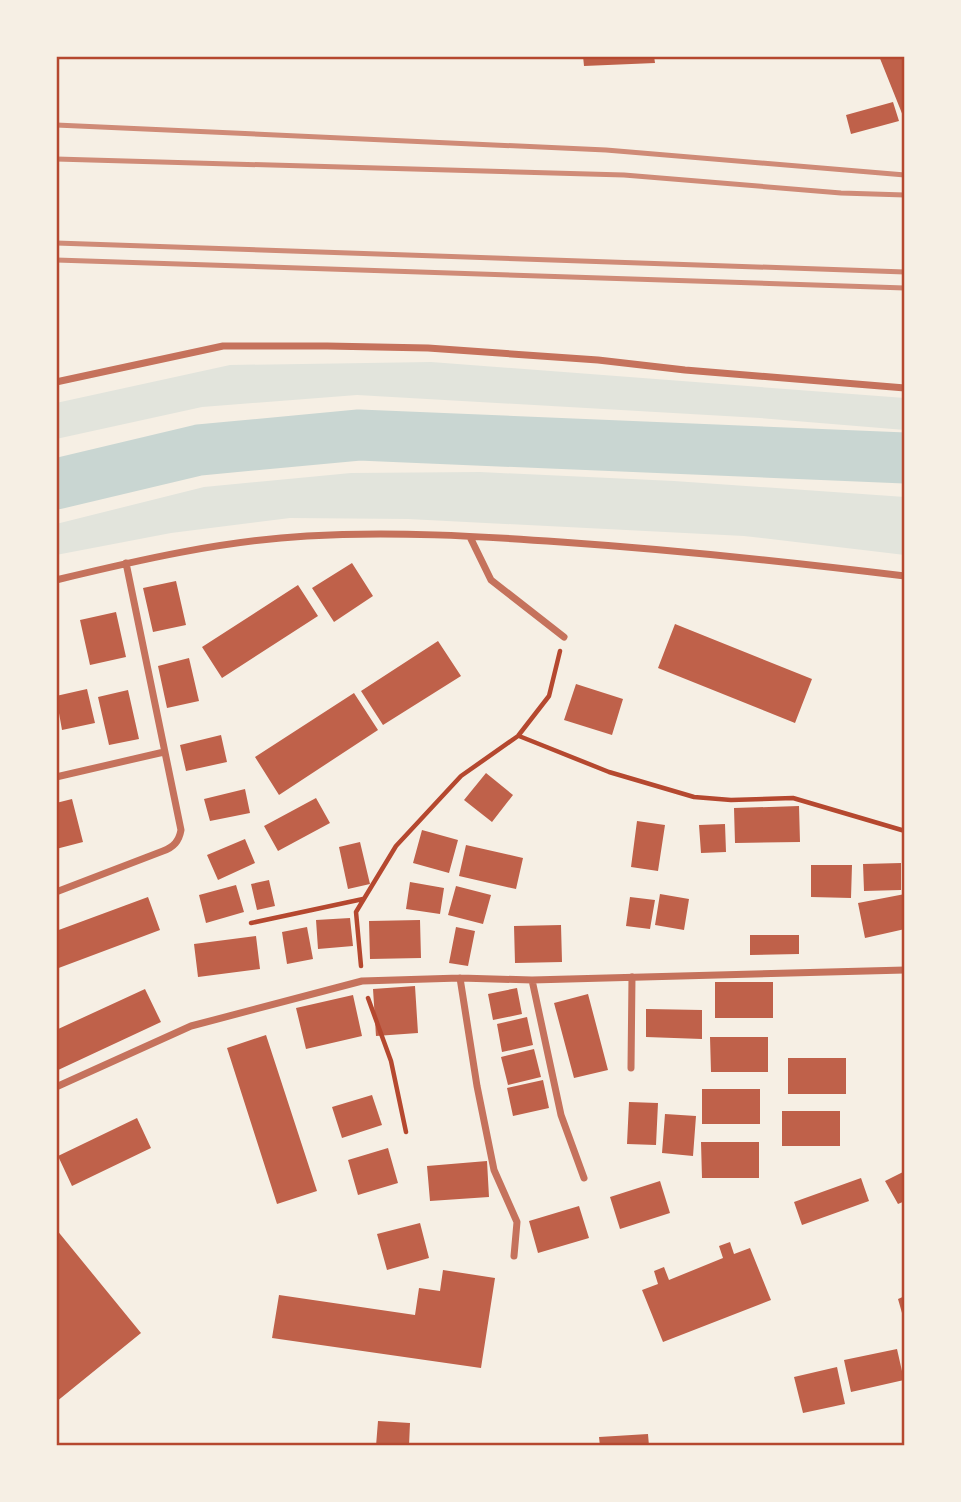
<svg xmlns="http://www.w3.org/2000/svg" width="961" height="1502" font-family="'Noto Sans',sans-serif">
	<style>
		.green { fill: #e2e4dc }
		.lines { fill: none; stroke-linecap: round; stroke-linejoin: round }
		.river { stroke: #c9d6d2; stroke-width: 51 }
		.building { fill: #bf614a }
		.path { stroke: #b5482f; stroke-width: 4.5 }
		.minor { stroke: #c5725c; stroke-width: 7 }
		.rail { stroke: #cf8b77; stroke-width: 5 }
		.neatline { fill: none; stroke: #b5482f; stroke-width: 2.5 }
	</style>
	<rect width="100%" height="100%" fill="#f6efe4"/>
	<!-- green -->
	<path class="green" d="M 431,362 L 905,398 L 905,430 L 760,418 L 357,395 L 202,407 L 56,439 L 56,403 L 230,365 Z
		M 480,472 L 674,481 L 905,497 L 905,555 L 744,536 L 408,519 L 290,518 L 171,533 L 56,555 L 56,524 L 204,487 L 351,473 Z"/>
	<g class="lines">
		<!-- river -->
		<path class="river" d="M 56,484 L 199,450 L 359,435 L 905,458"/>
	</g>
	<!-- building -->
	<path class="building" d="M 583,56 L 654,56 L 655,63 L 584,66 Z
		M 879,56 L 905,56 L 905,121 Z
		M 893,102 L 899,121 L 851,134 L 846,115 Z
		M 352,563 L 373,596 L 334,622 L 312,588 Z
		M 176,581 L 186,625 L 153,632 L 143,588 Z
		M 298,585 L 318,616 L 222,678 L 202,647 Z
		M 116,612 L 126,657 L 90,665 L 80,620 Z
		M 675,624 L 812,679 L 795,723 L 658,668 Z
		M 438,641 L 461,676 L 383,725 L 361,691 Z
		M 189,658 L 199,701 L 167,708 L 158,666 Z
		M 576,684 L 623,699 L 612,735 L 564,720 Z
		M 87,689 L 95,723 L 62,730 L 56,696 Z
		M 128,690 L 139,739 L 109,745 L 98,697 Z
		M 354,693 L 378,730 L 279,795 L 255,757 Z
		M 221,735 L 227,762 L 186,771 L 180,745 Z
		M 486,773 L 513,795 L 492,822 L 464,800 Z
		M 245,789 L 250,813 L 210,821 L 204,799 Z
		M 316,798 L 330,823 L 278,851 L 264,826 Z
		M 72,799 L 83,842 L 56,849 L 56,803 Z
		M 799,806 L 800,842 L 735,843 L 734,808 Z
		M 637,821 L 665,825 L 658,871 L 631,867 Z
		M 725,824 L 726,852 L 701,853 L 699,825 Z
		M 422,830 L 458,840 L 449,873 L 413,863 Z
		M 245,839 L 255,863 L 218,880 L 207,855 Z
		M 360,842 L 370,884 L 348,889 L 339,847 Z
		M 466,845 L 523,858 L 516,889 L 459,876 Z
		M 901,863 L 901,890 L 864,891 L 863,864 Z
		M 811,865 L 852,865 L 851,898 L 811,897 Z
		M 269,880 L 275,906 L 257,910 L 251,884 Z
		M 410,882 L 444,888 L 440,914 L 406,909 Z
		M 236,885 L 244,912 L 206,923 L 199,895 Z
		M 456,886 L 491,895 L 483,924 L 448,915 Z
		M 660,894 L 689,899 L 684,930 L 655,925 Z
		M 905,894 L 905,929 L 865,938 L 858,903 Z
		M 148,897 L 160,930 L 56,969 L 56,931 Z
		M 630,897 L 655,900 L 650,929 L 626,926 Z
		M 350,918 L 353,946 L 318,949 L 316,920 Z
		M 420,920 L 421,958 L 370,959 L 369,921 Z
		M 561,925 L 562,962 L 515,963 L 514,926 Z
		M 307,927 L 313,959 L 287,964 L 282,932 Z
		M 456,927 L 475,931 L 468,966 L 449,963 Z
		M 750,935 L 799,935 L 799,954 L 750,955 Z
		M 256,936 L 260,969 L 198,977 L 194,944 Z
		M 715,982 L 773,982 L 773,1018 L 715,1018 Z
		M 415,986 L 418,1033 L 376,1036 L 373,989 Z
		M 517,988 L 522,1014 L 493,1020 L 488,994 Z
		M 145,989 L 161,1022 L 56,1071 L 56,1030 Z
		M 588,994 L 608,1070 L 574,1078 L 554,1003 Z
		M 353,995 L 362,1036 L 306,1049 L 296,1008 Z
		M 646,1009 L 702,1010 L 702,1039 L 646,1037 Z
		M 527,1017 L 533,1045 L 502,1052 L 497,1024 Z
		M 266,1035 L 317,1191 L 277,1204 L 227,1048 Z
		M 710,1037 L 768,1037 L 768,1072 L 711,1072 Z
		M 534,1049 L 541,1077 L 508,1085 L 501,1057 Z
		M 788,1058 L 846,1058 L 846,1094 L 788,1094 Z
		M 543,1080 L 549,1108 L 513,1116 L 507,1088 Z
		M 702,1089 L 760,1089 L 760,1124 L 702,1124 Z
		M 372,1095 L 382,1125 L 342,1138 L 332,1107 Z
		M 629,1102 L 658,1103 L 656,1145 L 627,1144 Z
		M 782,1111 L 840,1111 L 840,1146 L 782,1146 Z
		M 665,1114 L 696,1116 L 693,1156 L 662,1153 Z
		M 137,1118 L 151,1148 L 72,1186 L 58,1156 Z
		M 701,1142 L 759,1142 L 759,1178 L 702,1178 Z
		M 388,1148 L 398,1183 L 358,1195 L 348,1160 Z
		M 487,1161 L 489,1197 L 430,1201 L 427,1166 Z
		M 905,1171 L 905,1201 L 898,1204 L 885,1181 Z
		M 861,1178 L 869,1201 L 802,1225 L 794,1202 Z
		M 660,1181 L 670,1213 L 620,1229 L 610,1197 Z
		M 579,1206 L 589,1238 L 538,1253 L 529,1221 Z
		M 420,1223 L 429,1258 L 387,1270 L 377,1234 Z
		M 56,1229 L 141,1333 L 56,1402 Z
		M 730,1242 L 734,1254 L 750,1248 L 771,1300 L 663,1342 L 642,1290 L 658,1284 L 654,1271 L 664,1267 L 669,1280 L 723,1258 L 719,1246 Z
		M 443,1270 L 495,1278 L 481,1368 L 272,1338 L 279,1295 L 415,1315 L 419,1288 L 440,1291 Z
		M 905,1296 L 905,1320 L 904,1320 L 898,1299 Z
		M 897,1349 L 904,1380 L 851,1392 L 844,1360 Z
		M 837,1367 L 845,1404 L 803,1413 L 794,1377 Z
		M 378,1421 L 410,1423 L 409,1446 L 376,1446 Z
		M 648,1434 L 649,1446 L 600,1446 L 599,1437 Z"/>
	<g class="lines">
		<!-- path -->
		<path class="path" d="M 519,736 L 609,772 L 694,797 L 731,800 L 793,798 L 905,831
			M 251,923 L 363,899
			M 361,966 L 356,912 L 396,846 L 461,776 L 518,736 L 549,696 L 560,651
			M 368,998 L 391,1061 L 406,1132"/>
		<!-- minor -->
		<path class="minor" d="M 56,382 L 223,346 L 327,346 L 428,348 L 598,360 L 685,370 L 905,388
			M 470,537 L 491,580 L 564,637
			M 56,580 C 139,560 221,541 307,536 C 392,531 477,536 561,542 C 676,550 791,562 905,576
			M 56,777 L 164,752
			M 56,892 L 163,851 C 174,847 179,841 181,830 L 126,563
			M 460,978 L 477,1086 L 494,1170 L 517,1222 L 514,1256
			M 532,980 L 561,1115 L 584,1178
			M 631,1068 L 632,977
			M 56,1087 L 191,1026 L 362,981 L 460,978 L 532,980 L 905,970"/>
		<!-- rail -->
		<path class="rail" d="M 56,125 L 606,150 L 905,175
			M 56,159 L 624,175 L 841,193 L 905,195
			M 56,243 L 905,272
			M 56,260 L 905,288"/>
	</g>
	<!-- border -->
	<rect width="961" height="1502" fill="none" stroke="#f6efe4" stroke-width="116"/>
	<rect x="58" y="58" width="845" height="1386" class="neatline"/>
</svg>
